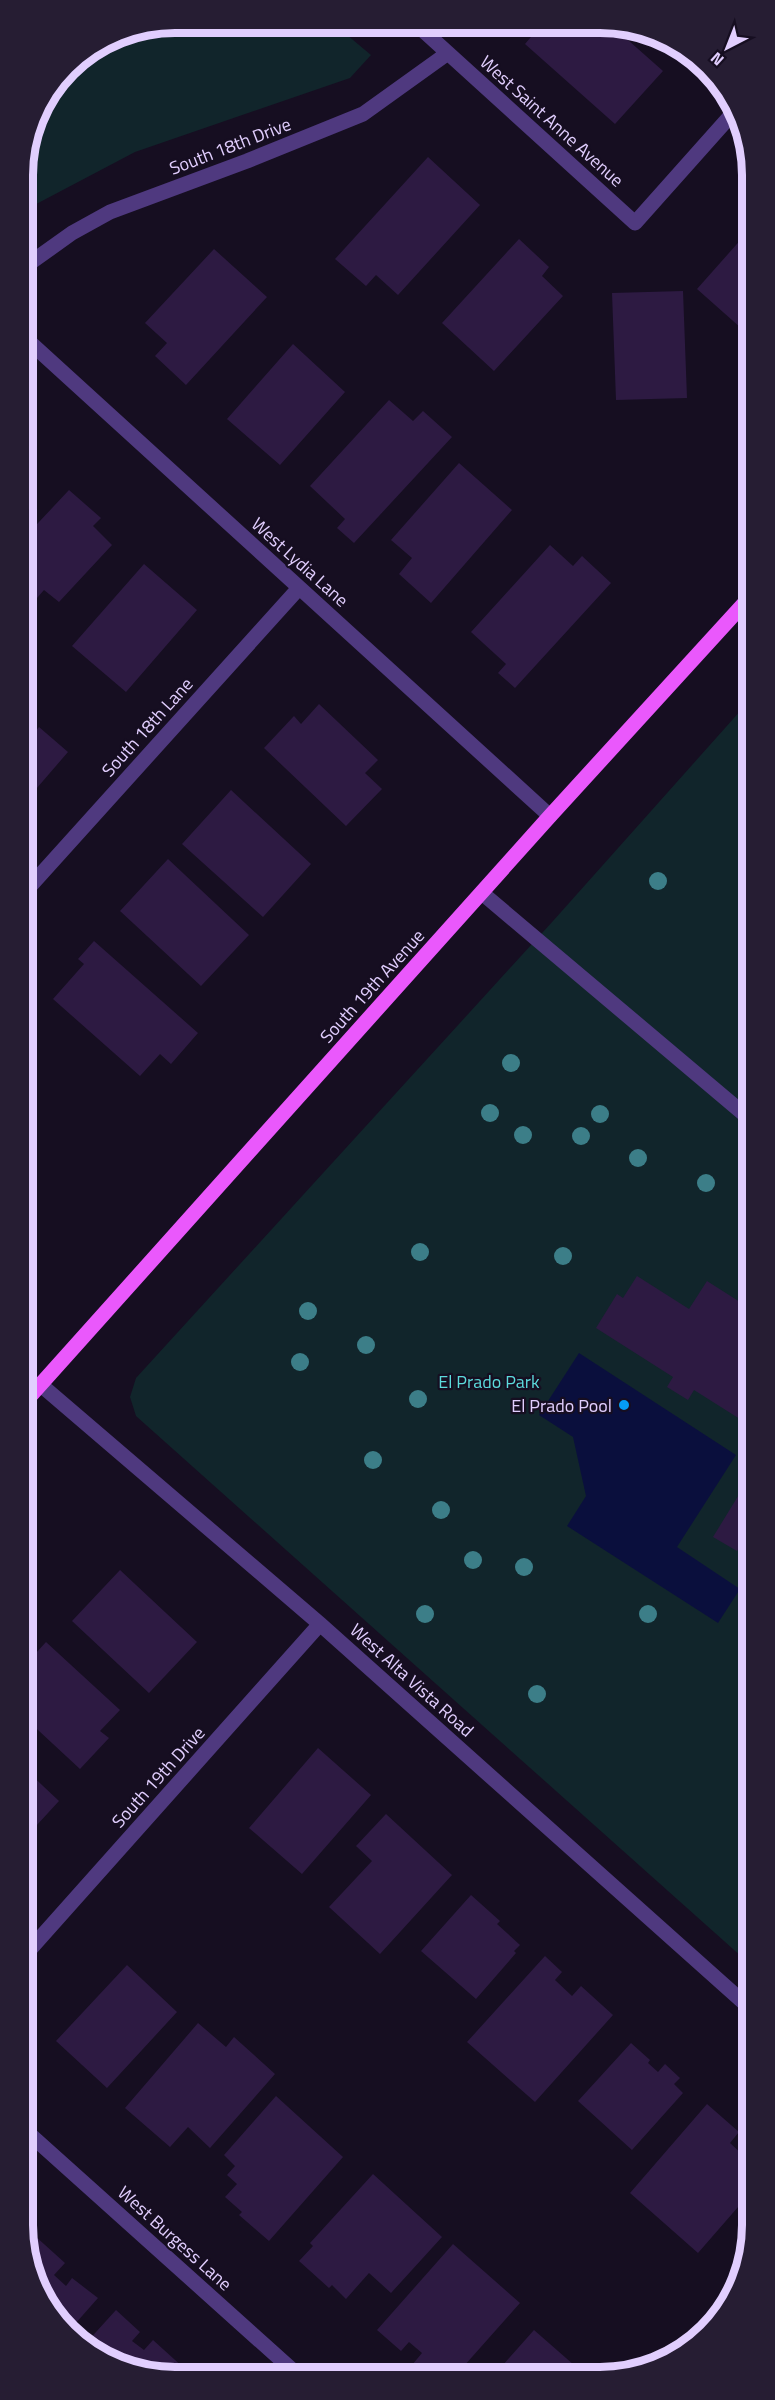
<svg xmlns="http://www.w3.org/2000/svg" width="775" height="2400" font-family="'Titillium Web',sans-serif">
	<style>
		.green { fill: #11252b }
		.water { fill: #0a0f3d }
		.building { fill: #2d1a42 }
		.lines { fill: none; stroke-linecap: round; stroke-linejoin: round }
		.lane { stroke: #4f397f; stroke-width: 15 }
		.street { stroke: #4f397f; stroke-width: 15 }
		.primary { stroke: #ea58fc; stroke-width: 15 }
		.tree { fill: #3c7e88 }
		.poi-dot { fill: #059cf4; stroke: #160e21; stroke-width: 2 }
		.labels { text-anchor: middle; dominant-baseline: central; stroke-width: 4.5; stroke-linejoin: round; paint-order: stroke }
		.street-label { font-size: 18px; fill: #e1cefe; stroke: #160e21 }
		.park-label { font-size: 18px; fill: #5cdadc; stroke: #160e21 }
		.poi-label { font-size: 18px; fill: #e1cefe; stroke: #160e21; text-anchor: end }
		.rim { fill: none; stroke: #e1cefe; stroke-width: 8 }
	</style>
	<rect width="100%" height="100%" fill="#160e21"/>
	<!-- green -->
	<path class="green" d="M 175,23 L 334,24 L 371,55 L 350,78 L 135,152 L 23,211 L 23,164 L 38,107 L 74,61 L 117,34 Z
		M 750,700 L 752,1966 L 136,1416 L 130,1397 L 136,1378 L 553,921 Z"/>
	<!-- water -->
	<path class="water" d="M 579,1353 L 736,1455 L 677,1547 L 740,1589 L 718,1623 L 567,1526 L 586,1496 L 573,1437 L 539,1415 Z"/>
	<!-- building -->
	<path class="building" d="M 541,25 L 611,25 L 663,71 L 615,124 L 525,44 Z
		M 428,157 L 480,205 L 398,295 L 376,275 L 366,286 L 335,259 Z
		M 744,236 L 750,241 L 750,336 L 697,289 Z
		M 519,239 L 549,267 L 542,276 L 563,296 L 494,371 L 442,323 Z
		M 214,249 L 267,297 L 186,385 L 155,356 L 167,343 L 145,323 Z
		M 683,291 L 687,398 L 616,400 L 612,293 Z
		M 293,344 L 345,392 L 280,465 L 227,419 Z
		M 389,400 L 413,421 L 423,411 L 452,437 L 354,543 L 337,528 L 345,519 L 310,486 Z
		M 459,463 L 512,510 L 431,603 L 399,574 L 412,558 L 391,540 Z
		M 69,490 L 101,518 L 93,526 L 112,545 L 59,602 L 44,590 L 30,606 L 23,600 L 23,539 Z
		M 550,545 L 573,566 L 582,556 L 611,583 L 515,688 L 498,673 L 506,664 L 471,632 Z
		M 144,564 L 197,610 L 126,692 L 72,646 Z
		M 319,704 L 378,760 L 365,773 L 382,789 L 346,826 L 264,748 L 294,716 L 301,724 Z
		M 39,727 L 68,752 L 24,803 L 24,734 L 29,739 Z
		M 231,790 L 311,864 L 263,917 L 182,844 Z
		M 168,859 L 249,935 L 201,986 L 120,911 Z
		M 94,941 L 198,1033 L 171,1064 L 160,1054 L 140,1076 L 53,999 L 84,964 L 78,959 Z
		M 637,1276 L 689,1309 L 707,1281 L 751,1309 L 751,1426 L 694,1390 L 688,1400 L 667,1387 L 673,1377 L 596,1328 L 617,1294 L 623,1298 Z
		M 751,1475 L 751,1527 L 737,1551 L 713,1537 Z
		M 120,1570 L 197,1642 L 149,1693 L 72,1621 Z
		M 46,1642 L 120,1710 L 100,1731 L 109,1738 L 80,1769 L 25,1718 L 25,1665 Z
		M 318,1748 L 371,1795 L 302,1874 L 249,1828 Z
		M 25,1769 L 59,1801 L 25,1838 Z
		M 386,1814 L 452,1875 L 380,1954 L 329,1907 L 372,1861 L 356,1846 Z
		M 471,1895 L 500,1921 L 497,1924 L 520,1945 L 514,1951 L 516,1953 L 476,1999 L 421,1951 Z
		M 545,1956 L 562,1972 L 555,1980 L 572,1996 L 581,1986 L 613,2015 L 535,2102 L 467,2042 Z
		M 127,1965 L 177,2012 L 107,2088 L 56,2041 Z
		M 198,2023 L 226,2047 L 234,2037 L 275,2074 L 210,2148 L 188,2127 L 170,2147 L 125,2108 Z
		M 631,2043 L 650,2060 L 648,2063 L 658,2072 L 665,2064 L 680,2078 L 674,2084 L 683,2093 L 632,2150 L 578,2101 Z
		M 276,2096 L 343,2157 L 269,2241 L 239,2215 L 242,2212 L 225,2197 L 237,2184 L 227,2175 L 235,2166 L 224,2155 Z
		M 707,2104 L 739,2132 L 730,2143 L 744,2156 L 751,2148 L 752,2149 L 752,2191 L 698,2253 L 630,2193 Z
		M 373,2174 L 442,2237 L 391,2293 L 369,2273 L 346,2299 L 332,2285 L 329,2288 L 299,2261 L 313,2246 L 310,2243 Z
		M 34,2235 L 65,2263 L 54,2275 L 66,2286 L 72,2278 L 98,2298 L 67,2333 L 25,2255 L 25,2245 Z
		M 453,2244 L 520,2303 L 456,2375 L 423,2375 L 412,2365 L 422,2353 L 409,2342 L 401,2351 L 377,2330 Z
		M 748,2254 L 742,2280 L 732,2272 Z
		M 116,2310 L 140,2332 L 132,2341 L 144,2350 L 153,2340 L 185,2369 L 180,2375 L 145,2375 L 86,2343 Z
		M 534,2330 L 574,2365 L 567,2373 L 569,2375 L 494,2375 Z"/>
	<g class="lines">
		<!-- lane -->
		<path class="lane" d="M 482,893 L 751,1120"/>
		<!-- street -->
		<path class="street" d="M 416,24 L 635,223 L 733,113
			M 23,268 L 72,233 L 110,212 L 247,161 L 363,114 L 448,53
			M 23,336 L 550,816
			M 24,893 L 299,588
			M 41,1385 L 320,1624 L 752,2010
			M 25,1955 L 320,1624
			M 25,2130 L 298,2375"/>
		<!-- primary -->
		<path class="primary" d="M 24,1403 L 550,816 L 750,597"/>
	</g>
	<!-- trees -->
	<g class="tree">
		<circle cx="658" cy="881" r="9"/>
		<circle cx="511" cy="1063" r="9"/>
		<circle cx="490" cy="1113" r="9"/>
		<circle cx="600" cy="1114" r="9"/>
		<circle cx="523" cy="1135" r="9"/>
		<circle cx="581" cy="1136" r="9"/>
		<circle cx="638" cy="1158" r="9"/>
		<circle cx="706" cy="1183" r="9"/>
		<circle cx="420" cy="1252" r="9"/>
		<circle cx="563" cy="1256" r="9"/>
		<circle cx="308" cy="1311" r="9"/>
		<circle cx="366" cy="1345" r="9"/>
		<circle cx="300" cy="1362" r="9"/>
		<circle cx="418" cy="1399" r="9"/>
		<circle cx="373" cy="1460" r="9"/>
		<circle cx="441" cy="1510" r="9"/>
		<circle cx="473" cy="1560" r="9"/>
		<circle cx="524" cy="1567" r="9"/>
		<circle cx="425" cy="1614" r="9"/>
		<circle cx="648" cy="1614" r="9"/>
		<circle cx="537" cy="1694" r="9"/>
	</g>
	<!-- markers -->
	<circle class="poi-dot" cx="624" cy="1405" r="6"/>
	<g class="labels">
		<!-- street labels -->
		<g class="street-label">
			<text transform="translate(552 121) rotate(42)">West Saint Anne Avenue</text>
			<text transform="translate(230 146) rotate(-21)">South 18th Drive</text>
			<text transform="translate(300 562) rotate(42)">West Lydia Lane</text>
			<text transform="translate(147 727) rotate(-48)">South 18th Lane</text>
			<text transform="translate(372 986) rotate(-48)">South 19th Avenue</text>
			<text transform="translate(412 1680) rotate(42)">West Alta Vista Road</text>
			<text transform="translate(158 1777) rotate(-48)">South 19th Drive</text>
			<text transform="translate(175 2238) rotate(42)">West Burgess Lane</text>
		</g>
		<!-- park labels -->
		<g class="park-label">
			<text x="489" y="1381">El Prado Park</text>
		</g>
		<!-- poi labels -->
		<g class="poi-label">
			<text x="612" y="1405">El Prado Pool</text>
		</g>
	</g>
	<!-- crop -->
	<path d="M0 0H775V2400H0ZM175 33H600A142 142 0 0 1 742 175V2225A142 142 0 0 1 600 2367H175A142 142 0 0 1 33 2225V175A142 142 0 0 1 175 33Z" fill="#261d33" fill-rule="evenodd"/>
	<path class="rim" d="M175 33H600A142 142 0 0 1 742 175V2225A142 142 0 0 1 600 2367H175A142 142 0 0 1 33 2225V175A142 142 0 0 1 175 33Z"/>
	<!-- north arrow -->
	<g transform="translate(727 48) rotate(222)" stroke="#160e21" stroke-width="4.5" paint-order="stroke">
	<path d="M0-4.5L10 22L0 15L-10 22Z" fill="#e1cefe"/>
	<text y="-9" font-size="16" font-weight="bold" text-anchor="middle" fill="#e1cefe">N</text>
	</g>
</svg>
